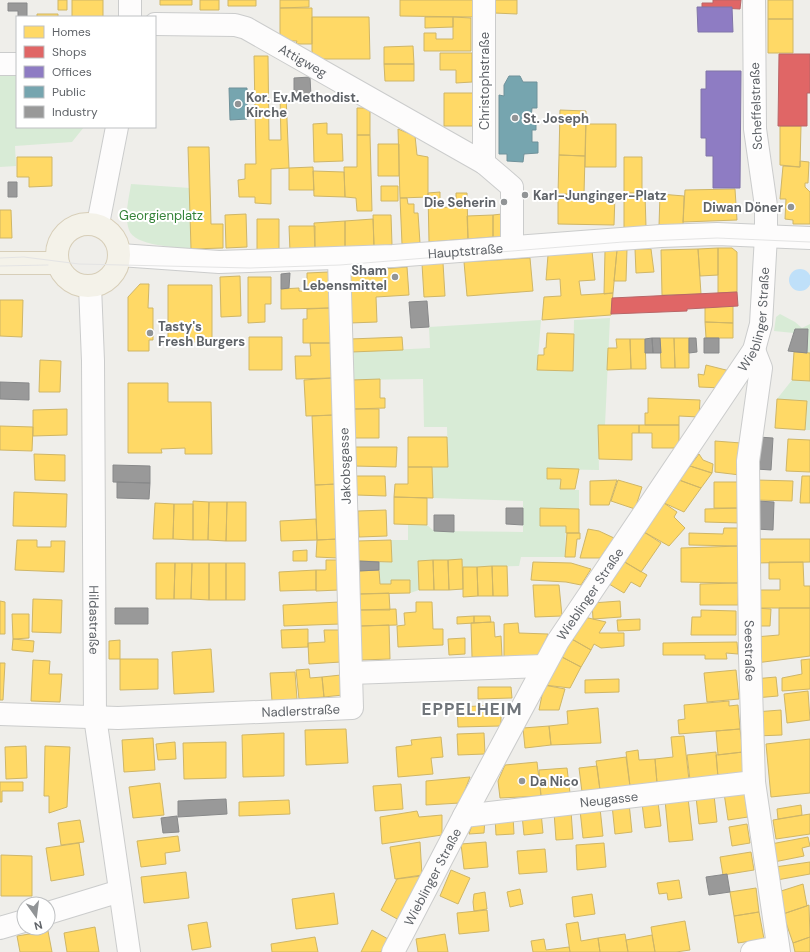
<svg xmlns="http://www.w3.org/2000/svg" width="810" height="952" font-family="'DM Sans',sans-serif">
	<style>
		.green { fill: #d8ebd6 }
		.water { fill: #bfe0f9 }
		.homes { fill: #ffd966; stroke: #cfb667 }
		.shops { fill: #e06666; stroke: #b96567 }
		.offices { fill: #8e7cc3; stroke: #8074a8 }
		.public { fill: #76a5af; stroke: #6f919a }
		.industry { fill: #999; stroke: #88898a }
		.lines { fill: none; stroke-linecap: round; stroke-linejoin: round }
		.minor-casing { stroke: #cbcccc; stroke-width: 24 }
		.major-casing { stroke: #d7ceb8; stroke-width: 24 }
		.minor { stroke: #fdfcfc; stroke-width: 22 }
		.major { stroke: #f4f2e9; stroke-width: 22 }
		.tram { stroke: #e4e4e4; stroke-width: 1 }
		.poi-dot { fill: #919496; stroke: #fff; stroke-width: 1.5 }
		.labels { text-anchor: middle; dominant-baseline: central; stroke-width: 4; stroke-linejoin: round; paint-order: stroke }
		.street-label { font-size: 13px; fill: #5f6368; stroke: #fff }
		.poi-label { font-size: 13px; font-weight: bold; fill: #5f6368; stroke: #fff; text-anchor: start }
		.park-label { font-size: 13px; fill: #348238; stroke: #fff }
		.district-label { font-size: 17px; font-weight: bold; letter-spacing: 1px; fill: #70757a; stroke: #fff }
	</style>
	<rect width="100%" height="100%" fill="#efeeea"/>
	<!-- green -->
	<path class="green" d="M 0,76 L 17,76 L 17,127 L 84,127 L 72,142 L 15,146 L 16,166 L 0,167 Z
		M 131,184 L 190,188 L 191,249 C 176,247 134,246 129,230 C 124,216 129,198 131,184 Z
		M 780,314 L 795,322 L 802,328 L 810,324 L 810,353 L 807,353 L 808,329 L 795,329 L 794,333 L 774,331 L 776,317 Z
		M 610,318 L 605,425 L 598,425 L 599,470 L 547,469 L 547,479 L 561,479 L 560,489 L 579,490 L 579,509 L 541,508 L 566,526 L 565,557 L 521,557 L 519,566 L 463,567 L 462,560 L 418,561 L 419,590 L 410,593 L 409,580 L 391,580 L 391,584 L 380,584 L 379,562 L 391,562 L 391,540 L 408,540 L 408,524 L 427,525 L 434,531 L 523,532 L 523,501 L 433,498 L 432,467 L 448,467 L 447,427 L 424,427 L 423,379 L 352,380 L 351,352 L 430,348 L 429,327 L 541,320 L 537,370 L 573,371 L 574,320 Z
		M 792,380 L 810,381 L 810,430 L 805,430 L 807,401 L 777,399 Z"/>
	<!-- water -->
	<path class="water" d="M789 280a11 11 0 1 1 22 0a11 11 0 1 1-22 0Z"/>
	<!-- homes -->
	<path class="homes" d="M 58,0 L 67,0 L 67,10 L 58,10 Z
		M 72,0 L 103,0 L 103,17 L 72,17 Z
		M 160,0 L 192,0 L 192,5 L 160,5 Z
		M 200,0 L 219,0 L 219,10 L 200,10 Z
		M 228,0 L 256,0 L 256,6 L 228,6 Z
		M 280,0 L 309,0 L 309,7 L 280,8 Z
		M 400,0 L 475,0 L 474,17 L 400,16 Z
		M 494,0 L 517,0 L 517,14 L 494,13 Z
		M 768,0 L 793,0 L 793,19 L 768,19 Z
		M 280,8 L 312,8 L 312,44 L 296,44 L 297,41 L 280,41 Z
		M 37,14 L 58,14 L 58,17 L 37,17 Z
		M 312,17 L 369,17 L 370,59 L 312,59 Z
		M 425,17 L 453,17 L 453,27 L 425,28 Z
		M 453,17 L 471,18 L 471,51 L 424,51 L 424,33 L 436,33 L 436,39 L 453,39 Z
		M 768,19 L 793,19 L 793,53 L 768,53 Z
		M 413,46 L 414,64 L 384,64 L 384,47 Z
		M 440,53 L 472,53 L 472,82 L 456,83 L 456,70 L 440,70 Z
		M 254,56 L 268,56 L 269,140 L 281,140 L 280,95 L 286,95 L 289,168 L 271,169 L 271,204 L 255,203 L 255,197 L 239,197 L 238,180 L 245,179 L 245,164 L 256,164 Z
		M 384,64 L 414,64 L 414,81 L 385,81 Z
		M 444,93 L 474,93 L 474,126 L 444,126 Z
		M 357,108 L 370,108 L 370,135 L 357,135 Z
		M 560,110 L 586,111 L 585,156 L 559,155 Z
		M 327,123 L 327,134 L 342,134 L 343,161 L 314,162 L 313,124 Z
		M 586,124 L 616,124 L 616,167 L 585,167 Z
		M 780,126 L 801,126 L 800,167 L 780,165 Z
		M 398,129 L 415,136 L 417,155 L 428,157 L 428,197 L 400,198 Z
		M 357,135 L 370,135 L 372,211 L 357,211 L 356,198 L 345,197 L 344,167 L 357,167 Z
		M 378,144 L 399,144 L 399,176 L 378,176 Z
		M 188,147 L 209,147 L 211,224 L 223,224 L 223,248 L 191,249 Z
		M 559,155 L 585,156 L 584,194 L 558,194 Z
		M 17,157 L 52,157 L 52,186 L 29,187 L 29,177 L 17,177 Z
		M 624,157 L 642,157 L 642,193 L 624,193 Z
		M 800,161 L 809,162 L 808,183 L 805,183 L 805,187 L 810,192 L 810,224 L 793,224 L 793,220 L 785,219 L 786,199 L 780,199 L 783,166 L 800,167 Z
		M 313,167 L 314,190 L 289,190 L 289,168 Z
		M 313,171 L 344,172 L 345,197 L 314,196 Z
		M 381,186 L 398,186 L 398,201 L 381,201 Z
		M 735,189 L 737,220 L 683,222 L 685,190 Z
		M 440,192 L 440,208 L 456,206 L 456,193 L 467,193 L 468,239 L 429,242 L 428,193 Z
		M 624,193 L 645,194 L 646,227 L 624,228 Z
		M 558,194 L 615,195 L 614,225 L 558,224 Z
		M 660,194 L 684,196 L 683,225 L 659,226 Z
		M 400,198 L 407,198 L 408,204 L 414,204 L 414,213 L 418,213 L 420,243 L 402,244 Z
		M 0,210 L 11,210 L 12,238 L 0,238 Z
		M 246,214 L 247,247 L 226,248 L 225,215 Z
		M 502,214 L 502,237 L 493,237 L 493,215 Z
		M 373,215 L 391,215 L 392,245 L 374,247 Z
		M 493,215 L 493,237 L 468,239 L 467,216 Z
		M 257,219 L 279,219 L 279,252 L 257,252 Z
		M 373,219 L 374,247 L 345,249 L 345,221 Z
		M 345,221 L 345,249 L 315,252 L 314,223 Z
		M 289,226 L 315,226 L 315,252 L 290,252 Z
		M 718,248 L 718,275 L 700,276 L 698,249 Z
		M 718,248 L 732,248 L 737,252 L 737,292 L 718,293 Z
		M 627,249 L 626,281 L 614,281 L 617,250 Z
		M 635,249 L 651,249 L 654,272 L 636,273 Z
		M 698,249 L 701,294 L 662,295 L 661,250 Z
		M 617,250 L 613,293 L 604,294 L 605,251 Z
		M 592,251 L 595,280 L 579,281 L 581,295 L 613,293 L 611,315 L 542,320 L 544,297 L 561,296 L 560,279 L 546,280 L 548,255 Z
		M 530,258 L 533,291 L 467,296 L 464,262 Z
		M 443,263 L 445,296 L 424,297 L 422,264 Z
		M 407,267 L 409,295 L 376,297 L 377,322 L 350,323 L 348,272 Z
		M 329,272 L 330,308 L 281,309 L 281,289 L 299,288 L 299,291 L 307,291 L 307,273 Z
		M 240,276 L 241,316 L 221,317 L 220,277 Z
		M 248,277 L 271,277 L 271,304 L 265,304 L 265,322 L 248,323 Z
		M 140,284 L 149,284 L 148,308 L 153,308 L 153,340 L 149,340 L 149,351 L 128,351 L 128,297 Z
		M 168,285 L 212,285 L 212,342 L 168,342 Z
		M 0,300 L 23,300 L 22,337 L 0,336 Z
		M 733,306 L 733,323 L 705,322 L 705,307 Z
		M 330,308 L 331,343 L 303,343 L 303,319 L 307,319 L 307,309 Z
		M 705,322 L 733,323 L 733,338 L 706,338 Z
		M 547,333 L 574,334 L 573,371 L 537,370 L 538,355 L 544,355 L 544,348 L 546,348 Z
		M 249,337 L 282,337 L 282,370 L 249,370 Z
		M 402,337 L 403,350 L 351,352 L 350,339 Z
		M 660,338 L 674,338 L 675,368 L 661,368 Z
		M 674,338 L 689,338 L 689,368 L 675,368 Z
		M 616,339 L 630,339 L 631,369 L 607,370 L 608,348 L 617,348 Z
		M 630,339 L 645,339 L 646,369 L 631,369 Z
		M 310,343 L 331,343 L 332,378 L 296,379 L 295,356 L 311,356 Z
		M 794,352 L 810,353 L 810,381 L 792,380 Z
		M 40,360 L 61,361 L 60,392 L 39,392 Z
		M 706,365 L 734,372 L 723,388 L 699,387 L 698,374 L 704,375 Z
		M 332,378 L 335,415 L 306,416 L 304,380 Z
		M 380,379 L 380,398 L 385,398 L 385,408 L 353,409 L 352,380 Z
		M 128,383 L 168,383 L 168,402 L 211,402 L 212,454 L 185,454 L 185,448 L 161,449 L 162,453 L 128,453 Z
		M 648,398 L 700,400 L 699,417 L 679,416 L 679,425 L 645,425 L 645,413 L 648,413 Z
		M 777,399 L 807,401 L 805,430 L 775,428 Z
		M 67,409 L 67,435 L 33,436 L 33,410 Z
		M 353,409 L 379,409 L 379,438 L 354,438 Z
		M 335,415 L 337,484 L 315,485 L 312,416 Z
		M 598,425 L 639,425 L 639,433 L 632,433 L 632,460 L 599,459 Z
		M 639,425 L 679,425 L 679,448 L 652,448 L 652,433 L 639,433 Z
		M 0,426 L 33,427 L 32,451 L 0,450 Z
		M 408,437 L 447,437 L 448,467 L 408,467 Z
		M 788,439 L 810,440 L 810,472 L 786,471 Z
		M 715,441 L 741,443 L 740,475 L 715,472 Z
		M 354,447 L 397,447 L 396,467 L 354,466 Z
		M 34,454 L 65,455 L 65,481 L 35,480 Z
		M 699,454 L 703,460 L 713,464 L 712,473 L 690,466 Z
		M 690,466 L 712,473 L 701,488 L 679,480 Z
		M 408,467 L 432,467 L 433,498 L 394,497 L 395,484 L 408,484 Z
		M 547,468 L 579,469 L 575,489 L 560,489 L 561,479 L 547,479 Z
		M 355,476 L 385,476 L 386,496 L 356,495 Z
		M 802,476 L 810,476 L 810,503 L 800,503 Z
		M 617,480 L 609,505 L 590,505 L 590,481 Z
		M 618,480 L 642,487 L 635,509 L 611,501 Z
		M 679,480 L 701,488 L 684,512 L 664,503 Z
		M 756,480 L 793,481 L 792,501 L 755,500 Z
		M 714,482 L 740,482 L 740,508 L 714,508 Z
		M 337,484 L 338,539 L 317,540 L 315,485 Z
		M 14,492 L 67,494 L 66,527 L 13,526 Z
		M 394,497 L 427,498 L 427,525 L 394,524 Z
		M 193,501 L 209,502 L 208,540 L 193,540 Z
		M 209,502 L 227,502 L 226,541 L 208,540 Z
		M 227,502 L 246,502 L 246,541 L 226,541 Z
		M 155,503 L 174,504 L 173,539 L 153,539 Z
		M 664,503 L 677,512 L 674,517 L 685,528 L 669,546 L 644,532 Z
		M 174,504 L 193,504 L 193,540 L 173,539 Z
		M 540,508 L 579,509 L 579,533 L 566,533 L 566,526 L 540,526 Z
		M 740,508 L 740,523 L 705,522 L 705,509 Z
		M 386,510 L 387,536 L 359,537 L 358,511 Z
		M 316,519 L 317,540 L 281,541 L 280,521 Z
		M 724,528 L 740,528 L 740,546 L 689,545 L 689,533 L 723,534 Z
		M 588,529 L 599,531 L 614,538 L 600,558 L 580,558 Z
		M 644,532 L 661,543 L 641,572 L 623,561 Z
		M 567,533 L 580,533 L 580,539 L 577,539 L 575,557 L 565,557 Z
		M 338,539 L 338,558 L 316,557 L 317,540 Z
		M 757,539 L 810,539 L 810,562 L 757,563 Z
		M 17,540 L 37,540 L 37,547 L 51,547 L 51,541 L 65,541 L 64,572 L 15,570 Z
		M 391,540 L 392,562 L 358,561 L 357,541 Z
		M 740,546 L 739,583 L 681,582 L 681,548 Z
		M 307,550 L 307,561 L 293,561 L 293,551 Z
		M 462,559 L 463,589 L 449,590 L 448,560 Z
		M 326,560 L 338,560 L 339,590 L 316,591 L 316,570 L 326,570 Z
		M 433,560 L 434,590 L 419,590 L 418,561 Z
		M 433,560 L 448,560 L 449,590 L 434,590 Z
		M 623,561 L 647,575 L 640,587 L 631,582 L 624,593 L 609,584 Z
		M 533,562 L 571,563 L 591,569 L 581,585 L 566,582 L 531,580 Z
		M 769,562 L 803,562 L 804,586 L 810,586 L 810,608 L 755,608 L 754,590 L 780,590 L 780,579 L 769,579 Z
		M 156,563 L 175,563 L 174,599 L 156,599 Z
		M 175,563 L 192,563 L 191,599 L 174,599 Z
		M 192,563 L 209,563 L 209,600 L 191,599 Z
		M 209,563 L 226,563 L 226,600 L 209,600 Z
		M 226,563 L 245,563 L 245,600 L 226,600 Z
		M 492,566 L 507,566 L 508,596 L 493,596 Z
		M 492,566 L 493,596 L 478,596 L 477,567 Z
		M 463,567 L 477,567 L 478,596 L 463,597 Z
		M 316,570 L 316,590 L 280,591 L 279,572 Z
		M 379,570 L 380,584 L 391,584 L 391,580 L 410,580 L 410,593 L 359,594 L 358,571 Z
		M 739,583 L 738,605 L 700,605 L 700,584 Z
		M 533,585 L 559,585 L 562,616 L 535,617 Z
		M 389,593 L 390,610 L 359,610 L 359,594 Z
		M 33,599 L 62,600 L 61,633 L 32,632 Z
		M 0,601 L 5,602 L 5,634 L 0,634 Z
		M 620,601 L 621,617 L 593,619 L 592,603 Z
		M 339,602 L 340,624 L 284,626 L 283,605 Z
		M 416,602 L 432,602 L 433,629 L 443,629 L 443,645 L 398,647 L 397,626 L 405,625 L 404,613 L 416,612 Z
		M 755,608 L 771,609 L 770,626 L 754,626 Z
		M 779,608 L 810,608 L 810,656 L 756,663 L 755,637 L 779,635 Z
		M 396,609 L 397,625 L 360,626 L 359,610 Z
		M 701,610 L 736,611 L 736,635 L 691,635 L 692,617 L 701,617 Z
		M 12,614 L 29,614 L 29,638 L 13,639 Z
		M 474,616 L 490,616 L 491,622 L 474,623 Z
		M 474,616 L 474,623 L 457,624 L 457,617 Z
		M 584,617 L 606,622 L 599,633 L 624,633 L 624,646 L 601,648 L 594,644 L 591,650 L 570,638 Z
		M 640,619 L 640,630 L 618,631 L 617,620 Z
		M 494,622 L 495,637 L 501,636 L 502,656 L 472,657 L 471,623 Z
		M 518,623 L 519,633 L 548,634 L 539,658 L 504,659 L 504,624 Z
		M 389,625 L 390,659 L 361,660 L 360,626 Z
		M 308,629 L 308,647 L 282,648 L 281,630 Z
		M 324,630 L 340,630 L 341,662 L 309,664 L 308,643 L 325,642 Z
		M 465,638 L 465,654 L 449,655 L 448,639 Z
		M 570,638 L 591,650 L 581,667 L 560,656 Z
		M 13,639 L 34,641 L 33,652 L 12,650 Z
		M 120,640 L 120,659 L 109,659 L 109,641 Z
		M 737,642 L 738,654 L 726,653 L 727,659 L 705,659 L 705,655 L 663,655 L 663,643 Z
		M 211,649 L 214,692 L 174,694 L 172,652 Z
		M 560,656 L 581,667 L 570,688 L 544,685 Z
		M 120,659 L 158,659 L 158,689 L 120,690 Z
		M 810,659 L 810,689 L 782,691 L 782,678 L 802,674 L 801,660 Z
		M 33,660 L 50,661 L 49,674 L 62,674 L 60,702 L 31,701 Z
		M 0,663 L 5,663 L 3,700 L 0,700 Z
		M 309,669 L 310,678 L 322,677 L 324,697 L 299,699 L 296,670 Z
		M 736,670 L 739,699 L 707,702 L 704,673 Z
		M 295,672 L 297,699 L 272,701 L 270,673 Z
		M 341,675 L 343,695 L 324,697 L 322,677 Z
		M 776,677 L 778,696 L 755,698 L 754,679 Z
		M 619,679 L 619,692 L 585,693 L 585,680 Z
		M 544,685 L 565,689 L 559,710 L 539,710 Z
		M 478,687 L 511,687 L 512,698 L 478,699 Z
		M 808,691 L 810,720 L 787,723 L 784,694 Z
		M 729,701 L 729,706 L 738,705 L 740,729 L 679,734 L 678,720 L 685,719 L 684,705 Z
		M 501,705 L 501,726 L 458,727 L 457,707 Z
		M 598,708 L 601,743 L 551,745 L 549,726 L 568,724 L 567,711 Z
		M 781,710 L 782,735 L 756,736 L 755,712 Z
		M 549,726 L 551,745 L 525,748 L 523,728 Z
		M 346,729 L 348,763 L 306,765 L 305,730 Z
		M 740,729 L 743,752 L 718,755 L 716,731 Z
		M 284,733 L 284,776 L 243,777 L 242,735 Z
		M 484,733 L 485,754 L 458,755 L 457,734 Z
		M 684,736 L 689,780 L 657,783 L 655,759 L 673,757 L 671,737 Z
		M 441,737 L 443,757 L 431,758 L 433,774 L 398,777 L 396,747 L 412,745 L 411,740 Z
		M 153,738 L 155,770 L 124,772 L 122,740 Z
		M 810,739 L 810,793 L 771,797 L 766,744 Z
		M 175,742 L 176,759 L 158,760 L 156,744 Z
		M 226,742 L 226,778 L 184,779 L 183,743 Z
		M 26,746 L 27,778 L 6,779 L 5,747 Z
		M 45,746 L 70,747 L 67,807 L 49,813 L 49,796 L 44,796 Z
		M 638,750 L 639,760 L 655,759 L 657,783 L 630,786 L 626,752 Z
		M 716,752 L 718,777 L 690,780 L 687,755 Z
		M 743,752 L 746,774 L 718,777 L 716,755 Z
		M 626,757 L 630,786 L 600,790 L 596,761 Z
		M 537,762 L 541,796 L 500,798 L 498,781 L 505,765 Z
		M 597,766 L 600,790 L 582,792 L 579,768 Z
		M 567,768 L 570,793 L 541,796 L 539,770 Z
		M 470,777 L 460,803 L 426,805 L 426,781 Z
		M 0,782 L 23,782 L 23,791 L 2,791 L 2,802 L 0,802 Z
		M 160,783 L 164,815 L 133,818 L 129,787 Z
		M 401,784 L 403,809 L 375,811 L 373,786 Z
		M 744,790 L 748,817 L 728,820 L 724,793 Z
		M 714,795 L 717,822 L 699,824 L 696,797 Z
		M 688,798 L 693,840 L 669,842 L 665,800 Z
		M 289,800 L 290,814 L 239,816 L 239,802 Z
		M 658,802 L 661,826 L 645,828 L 642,803 Z
		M 629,803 L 632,832 L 615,834 L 612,805 Z
		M 801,805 L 802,815 L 778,819 L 777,809 Z
		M 600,808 L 603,836 L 583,838 L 580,810 Z
		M 417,811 L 419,817 L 442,815 L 442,835 L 382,844 L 380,817 Z
		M 571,811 L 573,839 L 556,840 L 554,812 Z
		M 541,812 L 543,833 L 524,835 L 522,815 Z
		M 810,814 L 810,834 L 776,839 L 773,820 Z
		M 513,816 L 514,834 L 496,835 L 495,818 Z
		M 474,819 L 485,819 L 484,833 L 469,834 Z
		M 80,820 L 84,842 L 61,845 L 58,823 Z
		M 747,824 L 750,843 L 732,846 L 729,827 Z
		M 178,836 L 180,851 L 165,853 L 166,864 L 141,867 L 137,841 Z
		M 808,837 L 810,846 L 802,848 L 804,856 L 774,862 L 771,844 Z
		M 420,842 L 422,875 L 395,879 L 390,847 Z
		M 486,842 L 488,867 L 464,869 L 461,844 Z
		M 79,843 L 84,875 L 51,881 L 46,848 Z
		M 604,843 L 606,867 L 577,870 L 576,845 Z
		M 545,849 L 547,872 L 519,874 L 517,851 Z
		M 751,852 L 754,870 L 723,875 L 720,857 Z
		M 1,855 L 32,856 L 32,896 L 1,896 Z
		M 810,862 L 810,874 L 777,880 L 775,867 Z
		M 451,870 L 470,878 L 458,904 L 440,896 Z
		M 186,872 L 189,898 L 144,903 L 141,877 Z
		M 421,876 L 399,920 L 381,910 L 397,879 Z
		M 679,880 L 682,898 L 668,900 L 667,893 L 659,894 L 657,883 Z
		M 803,884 L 807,906 L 783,914 L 778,892 Z
		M 756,888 L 759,912 L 734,916 L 730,892 Z
		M 520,889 L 523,904 L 510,907 L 507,892 Z
		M 485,892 L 487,909 L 474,911 L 473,902 L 474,894 Z
		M 334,893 L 338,924 L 296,929 L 292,899 Z
		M 592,894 L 595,914 L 574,917 L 572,897 Z
		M 809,905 L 810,937 L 793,943 L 783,914 Z
		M 487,910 L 489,931 L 459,934 L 457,913 Z
		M 759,912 L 764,939 L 738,943 L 734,916 Z
		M 685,921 L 690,950 L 676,952 L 655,952 L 651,927 Z
		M 207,922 L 211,947 L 192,950 L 188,925 Z
		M 578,922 L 581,941 L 598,938 L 600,952 L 570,952 L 566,924 Z
		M 95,927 L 99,952 L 67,952 L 64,933 Z
		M 372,930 L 388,939 L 381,952 L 361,952 Z
		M 48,931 L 52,952 L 20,952 L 17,936 Z
		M 445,934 L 448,952 L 418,952 L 416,939 Z
		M 625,934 L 628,952 L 600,952 L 598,938 Z
		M 652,935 L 655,952 L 628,952 L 626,940 Z
		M 315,937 L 318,952 L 272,952 L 271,944 Z
		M 810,937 L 810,952 L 795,952 L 793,943 Z
		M 544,939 L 546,950 L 569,947 L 570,952 L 533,952 L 531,941 Z"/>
	<!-- shops -->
	<path class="shops" d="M 713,0 L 741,0 L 740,9 L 702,7 L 702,3 L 713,3 Z
		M 779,54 L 810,54 L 810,93 L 807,93 L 807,126 L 778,126 Z
		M 737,292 L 738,306 L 687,309 L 687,311 L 611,314 L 612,298 Z"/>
	<!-- offices -->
	<path class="offices" d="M 697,7 L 732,7 L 733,32 L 698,32 Z
		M 706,71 L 741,71 L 740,188 L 713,188 L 713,156 L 706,156 L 706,138 L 701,138 L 701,89 L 706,89 Z"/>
	<!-- public -->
	<path class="public" d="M 509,76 L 520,76 L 523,82 L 537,82 L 537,108 L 532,108 L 531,119 L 536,119 L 536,130 L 532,130 L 532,142 L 538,142 L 538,153 L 524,154 L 523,162 L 507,161 L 507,154 L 499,154 L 499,95 L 504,96 L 504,85 Z
		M 229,88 L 247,88 L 247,119 L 230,120 Z"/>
	<!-- industry -->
	<path class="industry" d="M 8,3 L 27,3 L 27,17 L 18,17 L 18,11 L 8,11 Z
		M 310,77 L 311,96 L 294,97 L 294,78 Z
		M 8,182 L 17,182 L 17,197 L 8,197 Z
		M 290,273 L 289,288 L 281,289 L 281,274 Z
		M 427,301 L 429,327 L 411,328 L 409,302 Z
		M 795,329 L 808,329 L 807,353 L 788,351 Z
		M 652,338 L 653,353 L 645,353 L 645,339 Z
		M 652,338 L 660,338 L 661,353 L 653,353 Z
		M 689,338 L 696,338 L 697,352 L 689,353 Z
		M 704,338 L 719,338 L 719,353 L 704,353 Z
		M 0,382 L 29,383 L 29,400 L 0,399 Z
		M 758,437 L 773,438 L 771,470 L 756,469 Z
		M 113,465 L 150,466 L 150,483 L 113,482 Z
		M 117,482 L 150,483 L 149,499 L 117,498 Z
		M 757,501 L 774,502 L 773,530 L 756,529 Z
		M 506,508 L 523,508 L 523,525 L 506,524 Z
		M 434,515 L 454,515 L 454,532 L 434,531 Z
		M 358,561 L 379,562 L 379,570 L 358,571 Z
		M 115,608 L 148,608 L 148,624 L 115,624 Z
		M 226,799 L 227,814 L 178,817 L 178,801 Z
		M 177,816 L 179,832 L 163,833 L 161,818 Z
		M 727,874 L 730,892 L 709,895 L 706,877 Z"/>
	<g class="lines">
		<defs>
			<g id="minor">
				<path d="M 130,17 L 130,0"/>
				<path id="s1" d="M 155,24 L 235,25 L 246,28 L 484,163 L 512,187 L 512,246"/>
				<path d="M 0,64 L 17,64"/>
				<path d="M 484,163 L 484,0"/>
				<path d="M 98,224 L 117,127"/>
				<path id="s2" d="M 120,255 L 219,262 L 393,256 L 661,236 L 717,234 L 810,238"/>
				<path id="s3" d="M 90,286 L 93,361 L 95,717 L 129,952"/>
				<path id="s4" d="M 754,350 L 761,368 L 748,461 L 750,656 L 754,782 L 779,952"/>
				<path d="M 351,673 L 544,666"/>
				<path id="s5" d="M 0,714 L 118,718 L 352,708 L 339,259"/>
				<path id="s6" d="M 464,816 L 754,782"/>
				<path d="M 48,913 L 120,891"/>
				<path d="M 0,928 L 24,921"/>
				<path id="s7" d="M 393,952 L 464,816 L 558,641 L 754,350 L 761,324 L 766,236 L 766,206 L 755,129 L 754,0"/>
				<path d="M 752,952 L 778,947"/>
			</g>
			<path id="major" d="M57 255a31 31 0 1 1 62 0a31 31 0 1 1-62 0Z
				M 0,263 L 57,263"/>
		</defs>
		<!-- minor casing -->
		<use href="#minor" class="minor-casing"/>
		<!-- major casing -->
		<use href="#major" class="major-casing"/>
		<!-- minor -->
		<use href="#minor" class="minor"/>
		<!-- major -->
		<use href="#major" class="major"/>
		<!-- tram -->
		<path class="tram" d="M 0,258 L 24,257 L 79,264 L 250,268 L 340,265 L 623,242 L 717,238 L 810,242
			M 0,266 L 48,265"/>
	</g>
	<!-- markers -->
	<g class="poi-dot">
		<circle cx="238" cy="104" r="4"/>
		<circle cx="515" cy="118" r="4"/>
		<circle cx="525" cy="195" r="4"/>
		<circle cx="504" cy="202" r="4"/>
		<circle cx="791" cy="207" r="4"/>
		<circle cx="395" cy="277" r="4"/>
		<circle cx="150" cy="333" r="4"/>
		<circle cx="522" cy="781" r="4"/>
	</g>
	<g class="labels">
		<!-- street labels -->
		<g class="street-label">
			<text stroke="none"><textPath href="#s1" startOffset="157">Attigweg</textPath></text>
			<text transform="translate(484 81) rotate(-90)">Christophstraße</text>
			<text transform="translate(756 106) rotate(-92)">Scheffelstraße</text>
			<text stroke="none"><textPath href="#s2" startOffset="346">Hauptstraße</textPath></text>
			<text stroke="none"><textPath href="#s7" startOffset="733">Wieblinger Straße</textPath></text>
			<text transform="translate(345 466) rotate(-92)">Jakobsgasse</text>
			<text stroke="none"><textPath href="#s7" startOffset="409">Wieblinger Straße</textPath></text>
			<text stroke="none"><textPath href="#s3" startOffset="334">Hildastraße</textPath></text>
			<text stroke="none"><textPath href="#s4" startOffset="303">Seestraße</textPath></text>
			<text stroke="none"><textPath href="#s5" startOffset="301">Nadlerstraße</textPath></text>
			<text stroke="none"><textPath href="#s6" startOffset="146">Neugasse</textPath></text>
			<text stroke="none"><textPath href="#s7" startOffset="85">Wieblinger Straße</textPath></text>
		</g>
		<!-- poi labels -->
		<g class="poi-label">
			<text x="246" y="97">Kor. Ev.Methodist.<tspan x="246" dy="15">Kirche</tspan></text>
			<text x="523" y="118">St. Joseph</text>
			<text x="533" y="195">Karl-Junginger-Platz</text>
			<text x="496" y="202" text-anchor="end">Die Seherin</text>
			<text x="783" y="207" text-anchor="end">Diwan Döner</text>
			<text x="387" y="270" text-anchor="end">Sham<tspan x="387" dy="15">Lebensmittel</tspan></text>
			<text x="158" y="326">Tasty's<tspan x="158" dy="15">Fresh Burgers</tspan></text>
			<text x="530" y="781">Da Nico</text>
		</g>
		<!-- park labels -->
		<g class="park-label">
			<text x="161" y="215">Georgienplatz</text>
		</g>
		<!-- district labels -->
		<g class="district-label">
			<text x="472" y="709">EPPELHEIM</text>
		</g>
	</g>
	<!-- legend -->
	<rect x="16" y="16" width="140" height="112" fill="#ffffff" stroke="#bfc1c3"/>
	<rect x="24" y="26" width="20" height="12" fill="#ffd966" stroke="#bfc1c3"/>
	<text x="52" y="36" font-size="12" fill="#5f6368">Homes</text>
	<rect x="24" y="46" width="20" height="12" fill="#e06666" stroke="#bfc1c3"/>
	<text x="52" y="56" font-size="12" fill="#5f6368">Shops</text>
	<rect x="24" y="66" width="20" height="12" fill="#8e7cc3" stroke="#bfc1c3"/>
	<text x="52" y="76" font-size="12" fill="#5f6368">Offices</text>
	<rect x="24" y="86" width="20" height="12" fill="#76a5af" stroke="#bfc1c3"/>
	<text x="52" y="96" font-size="12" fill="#5f6368">Public</text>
	<rect x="24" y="106" width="20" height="12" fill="#999999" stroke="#bfc1c3"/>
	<text x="52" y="116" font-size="12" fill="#5f6368">Industry</text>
	<!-- north arrow -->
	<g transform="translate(36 916) rotate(166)"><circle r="19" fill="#ffffff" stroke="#bfc1c3"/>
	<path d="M0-3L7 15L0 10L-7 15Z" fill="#919496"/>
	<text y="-6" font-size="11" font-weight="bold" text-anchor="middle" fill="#5f6368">N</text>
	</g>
</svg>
